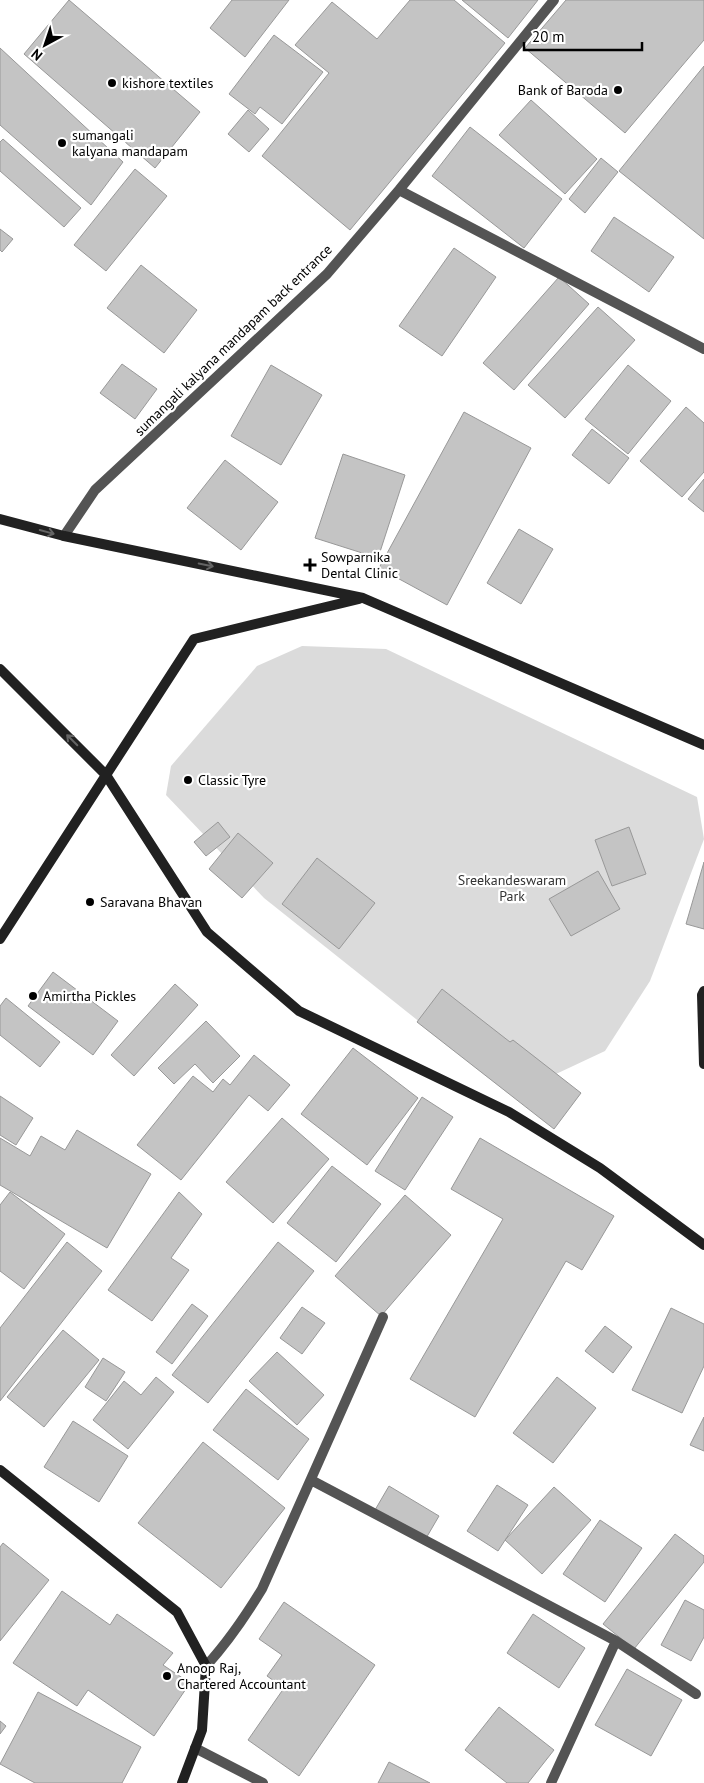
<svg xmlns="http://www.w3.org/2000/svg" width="704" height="1783" font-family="'PT Sans',sans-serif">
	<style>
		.green { fill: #dbdbdb }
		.building { fill: #c4c4c4; stroke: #989898 }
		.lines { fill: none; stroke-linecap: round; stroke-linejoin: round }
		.street { stroke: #545454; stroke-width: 10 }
		.secondary { stroke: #212121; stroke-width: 10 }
		.oneway { stroke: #646464 }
		.poi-dot { fill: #000; stroke: #fff; stroke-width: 2 }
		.labels { text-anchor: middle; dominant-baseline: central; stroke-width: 4.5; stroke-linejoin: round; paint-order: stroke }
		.poi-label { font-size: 14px; fill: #000; stroke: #fff; text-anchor: start }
		.street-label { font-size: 14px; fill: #000; stroke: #fff }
		.park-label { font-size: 14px; fill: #323232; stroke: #fff }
	</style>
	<rect width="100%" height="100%" fill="#fff"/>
	<!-- green -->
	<path class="green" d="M 302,646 L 386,649 L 697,797 L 704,839 L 650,981 L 605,1051 L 556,1074 L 480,1070 L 264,898 L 166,795 L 171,766 L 257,666 Z"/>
	<!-- building -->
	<path class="building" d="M 69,0 L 200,112 L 155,168 L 24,54 Z
		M 232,0 L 289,0 L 245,57 L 210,28 Z
		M 410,0 L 454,0 L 505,43 L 350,230 L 262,156 L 329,73 L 295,45 L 332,2 L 377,39 Z
		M 462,0 L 538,0 L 508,38 Z
		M 566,0 L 704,0 L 704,40 L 625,133 L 525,48 Z
		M 274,35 L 323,72 L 282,124 L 260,107 L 255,114 L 229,94 Z
		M 0,48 L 123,162 L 91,205 L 0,125 Z
		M 704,66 L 704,239 L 619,171 Z
		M 531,100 L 597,159 L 565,194 L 499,135 Z
		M 248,110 L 269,129 L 249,152 L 228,134 Z
		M 470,127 L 562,199 L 524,248 L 432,176 Z
		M 3,139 L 81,208 L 64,227 L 0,171 L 0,142 Z
		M 601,158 L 618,172 L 585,213 L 569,199 Z
		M 135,169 L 167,196 L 106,271 L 74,245 Z
		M 614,217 L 674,257 L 649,292 L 591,251 Z
		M 0,229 L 13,239 L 2,252 L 0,250 Z
		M 454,248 L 496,277 L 442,356 L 399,326 Z
		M 141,265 L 197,310 L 164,353 L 107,308 Z
		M 559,277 L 589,304 L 514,390 L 483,363 Z
		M 598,307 L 635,340 L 565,418 L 528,385 Z
		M 122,364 L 157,389 L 135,419 L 100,393 Z
		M 271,365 L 322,395 L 281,465 L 231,436 Z
		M 628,365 L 671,401 L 628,454 L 585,419 Z
		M 686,407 L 704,423 L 704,472 L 682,497 L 640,461 Z
		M 464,412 L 531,448 L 447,605 L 379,568 Z
		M 592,429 L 629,458 L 609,484 L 572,455 Z
		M 343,454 L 405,475 L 378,558 L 315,538 Z
		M 225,460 L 278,502 L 241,550 L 187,508 Z
		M 704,479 L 704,512 L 688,499 Z
		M 519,529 L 553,549 L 521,604 L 487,583 Z
		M 218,822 L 230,837 L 206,856 L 194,842 Z
		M 629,827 L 646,874 L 612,886 L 595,840 Z
		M 238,833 L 273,863 L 242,898 L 209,869 Z
		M 317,858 L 375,903 L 339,949 L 282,904 Z
		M 704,862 L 704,929 L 686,924 Z
		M 598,871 L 620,909 L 571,936 L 549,899 Z
		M 53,972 L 118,1021 L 93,1055 L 28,1006 Z
		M 175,984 L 198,1005 L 134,1076 L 111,1055 Z
		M 442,989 L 510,1042 L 513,1040 L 581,1093 L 554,1129 L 417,1022 Z
		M 6,998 L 60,1042 L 40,1067 L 0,1035 L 0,1006 Z
		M 206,1021 L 240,1056 L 213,1083 L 195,1064 L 174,1084 L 158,1068 Z
		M 353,1048 L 418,1098 L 367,1165 L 301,1114 Z
		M 254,1055 L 290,1085 L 268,1111 L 249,1095 L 181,1180 L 137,1145 L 193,1076 L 213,1092 L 223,1079 L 230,1085 Z
		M 0,1096 L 33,1118 L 16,1145 L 0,1135 Z
		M 422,1097 L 453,1117 L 405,1190 L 375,1171 Z
		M 282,1118 L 329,1159 L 273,1223 L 226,1182 Z
		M 77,1130 L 151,1174 L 107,1248 L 0,1185 L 0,1138 L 30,1156 L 41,1136 L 65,1150 Z
		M 480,1138 L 614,1216 L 582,1270 L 566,1261 L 475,1417 L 410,1379 L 503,1219 L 451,1189 Z
		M 332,1166 L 381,1204 L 336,1262 L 287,1223 Z
		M 10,1192 L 65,1234 L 24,1289 L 0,1271 L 0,1205 Z
		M 179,1192 L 202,1214 L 171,1258 L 189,1270 L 152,1321 L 108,1290 Z
		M 405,1195 L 451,1235 L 381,1316 L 335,1276 Z
		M 67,1242 L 102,1271 L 0,1401 L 0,1328 Z
		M 278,1242 L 314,1271 L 208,1403 L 172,1375 Z
		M 192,1304 L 208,1316 L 172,1364 L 156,1352 Z
		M 302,1307 L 325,1323 L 302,1354 L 280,1338 Z
		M 671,1308 L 704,1324 L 704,1366 L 682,1413 L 632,1390 Z
		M 605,1326 L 632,1347 L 613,1373 L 585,1351 Z
		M 63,1330 L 99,1360 L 44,1427 L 7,1397 Z
		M 277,1352 L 324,1395 L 297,1425 L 249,1381 Z
		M 103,1358 L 125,1372 L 106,1401 L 85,1387 Z
		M 156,1377 L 174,1392 L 128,1449 L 93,1420 L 124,1381 L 141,1395 Z
		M 557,1377 L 596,1408 L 553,1463 L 513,1433 Z
		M 246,1389 L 309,1439 L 278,1480 L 213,1430 Z
		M 704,1417 L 704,1451 L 690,1445 Z
		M 73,1421 L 128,1456 L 99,1502 L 44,1467 Z
		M 203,1442 L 285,1508 L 221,1588 L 138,1523 Z
		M 497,1485 L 528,1505 L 498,1551 L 467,1531 Z
		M 389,1486 L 439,1516 L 425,1540 L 375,1510 Z
		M 554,1487 L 591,1520 L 542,1574 L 505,1540 Z
		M 600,1520 L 642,1548 L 605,1602 L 563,1574 Z
		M 675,1534 L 704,1556 L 704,1562 L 634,1649 L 603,1624 Z
		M 3,1543 L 49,1580 L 0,1641 L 0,1547 Z
		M 62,1591 L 110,1625 L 117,1614 L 173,1653 L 163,1665 L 190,1683 L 154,1736 L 88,1690 L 77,1706 L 13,1663 Z
		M 685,1600 L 704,1610 L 704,1637 L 691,1661 L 661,1645 Z
		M 284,1602 L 375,1665 L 299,1776 L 248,1740 L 284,1688 L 267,1676 L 282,1655 L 259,1639 Z
		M 533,1614 L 585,1648 L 559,1688 L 507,1653 Z
		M 627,1669 L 682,1700 L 651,1756 L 595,1725 Z
		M 38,1692 L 141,1747 L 122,1783 L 35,1783 L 0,1764 Z
		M 499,1707 L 554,1750 L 528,1783 L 507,1783 L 465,1750 Z
		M 0,1721 L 6,1726 L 0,1734 Z
		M 389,1762 L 430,1783 L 378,1783 Z"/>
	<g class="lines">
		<!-- street -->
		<path class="street" d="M 399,190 L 704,349
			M 64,536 L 95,490 L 327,274 L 399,190 L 554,0
			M 311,1480 L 616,1641 L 696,1694
			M 206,1666 C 228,1642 245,1617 262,1589 L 383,1317
			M 195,1748 L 263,1783
			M 551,1783 L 616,1641"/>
		<!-- secondary -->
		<path class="secondary" d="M 0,519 L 64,536 L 363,598 L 704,745
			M 0,669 L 106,775 L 207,932 L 299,1011 L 509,1112 L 600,1168 L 704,1245
			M 0,939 L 194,639 L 359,599
			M 704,991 L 702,995 L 704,1064
			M 0,1470 L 177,1612 L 206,1666 L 202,1730 L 182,1783"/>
	</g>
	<!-- one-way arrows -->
	<defs><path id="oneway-shaft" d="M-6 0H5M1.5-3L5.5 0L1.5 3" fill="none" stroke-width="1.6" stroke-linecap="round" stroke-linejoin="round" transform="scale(1.25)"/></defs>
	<g class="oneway">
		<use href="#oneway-shaft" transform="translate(47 532) rotate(15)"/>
		<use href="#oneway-shaft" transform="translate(206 565) rotate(12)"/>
		<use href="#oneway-shaft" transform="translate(72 740) rotate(-135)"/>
	</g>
	<!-- markers -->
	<g class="poi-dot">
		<circle cx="112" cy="83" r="5"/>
		<circle cx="618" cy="90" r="5"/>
		<circle cx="62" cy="143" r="5"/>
		<path d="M307.5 557.5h5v5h5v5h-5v5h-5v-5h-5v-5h5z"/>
		<circle cx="188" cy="780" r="5"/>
		<circle cx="90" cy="902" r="5"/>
		<circle cx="33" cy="996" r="5"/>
		<circle cx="167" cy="1676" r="5"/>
	</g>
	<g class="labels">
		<!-- poi labels -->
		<g class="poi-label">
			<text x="122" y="83">kishore textiles</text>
			<text x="608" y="90" text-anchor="end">Bank of Baroda</text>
			<text x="72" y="135">sumangali<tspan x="72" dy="16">kalyana mandapam</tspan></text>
			<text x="321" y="557">Sowparnika<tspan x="321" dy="16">Dental Clinic</tspan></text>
			<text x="198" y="780">Classic Tyre</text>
			<text x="100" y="902">Saravana Bhavan</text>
			<text x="43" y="996">Amirtha Pickles</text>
			<text x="177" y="1668">Anoop Raj,<tspan x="177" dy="16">Chartered Accountant</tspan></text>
		</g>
		<!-- street labels -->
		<g class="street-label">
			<text transform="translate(233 340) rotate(-44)">sumangali kalyana mandapam back entrance</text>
		</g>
		<!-- park labels -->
		<g class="park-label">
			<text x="512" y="880">Sreekandeswaram<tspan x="512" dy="16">Park</tspan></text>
		</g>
	</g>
	<!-- north arrow -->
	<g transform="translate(45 45) rotate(220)" stroke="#ffffff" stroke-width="4" paint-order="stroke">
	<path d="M0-4L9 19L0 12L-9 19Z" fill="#000000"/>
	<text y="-8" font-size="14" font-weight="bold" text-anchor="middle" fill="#000000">N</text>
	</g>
	<!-- scale -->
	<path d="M524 42v8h118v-8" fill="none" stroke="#000000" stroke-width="2.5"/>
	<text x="532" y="42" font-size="15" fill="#000000" stroke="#ffffff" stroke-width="4" paint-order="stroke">20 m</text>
</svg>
